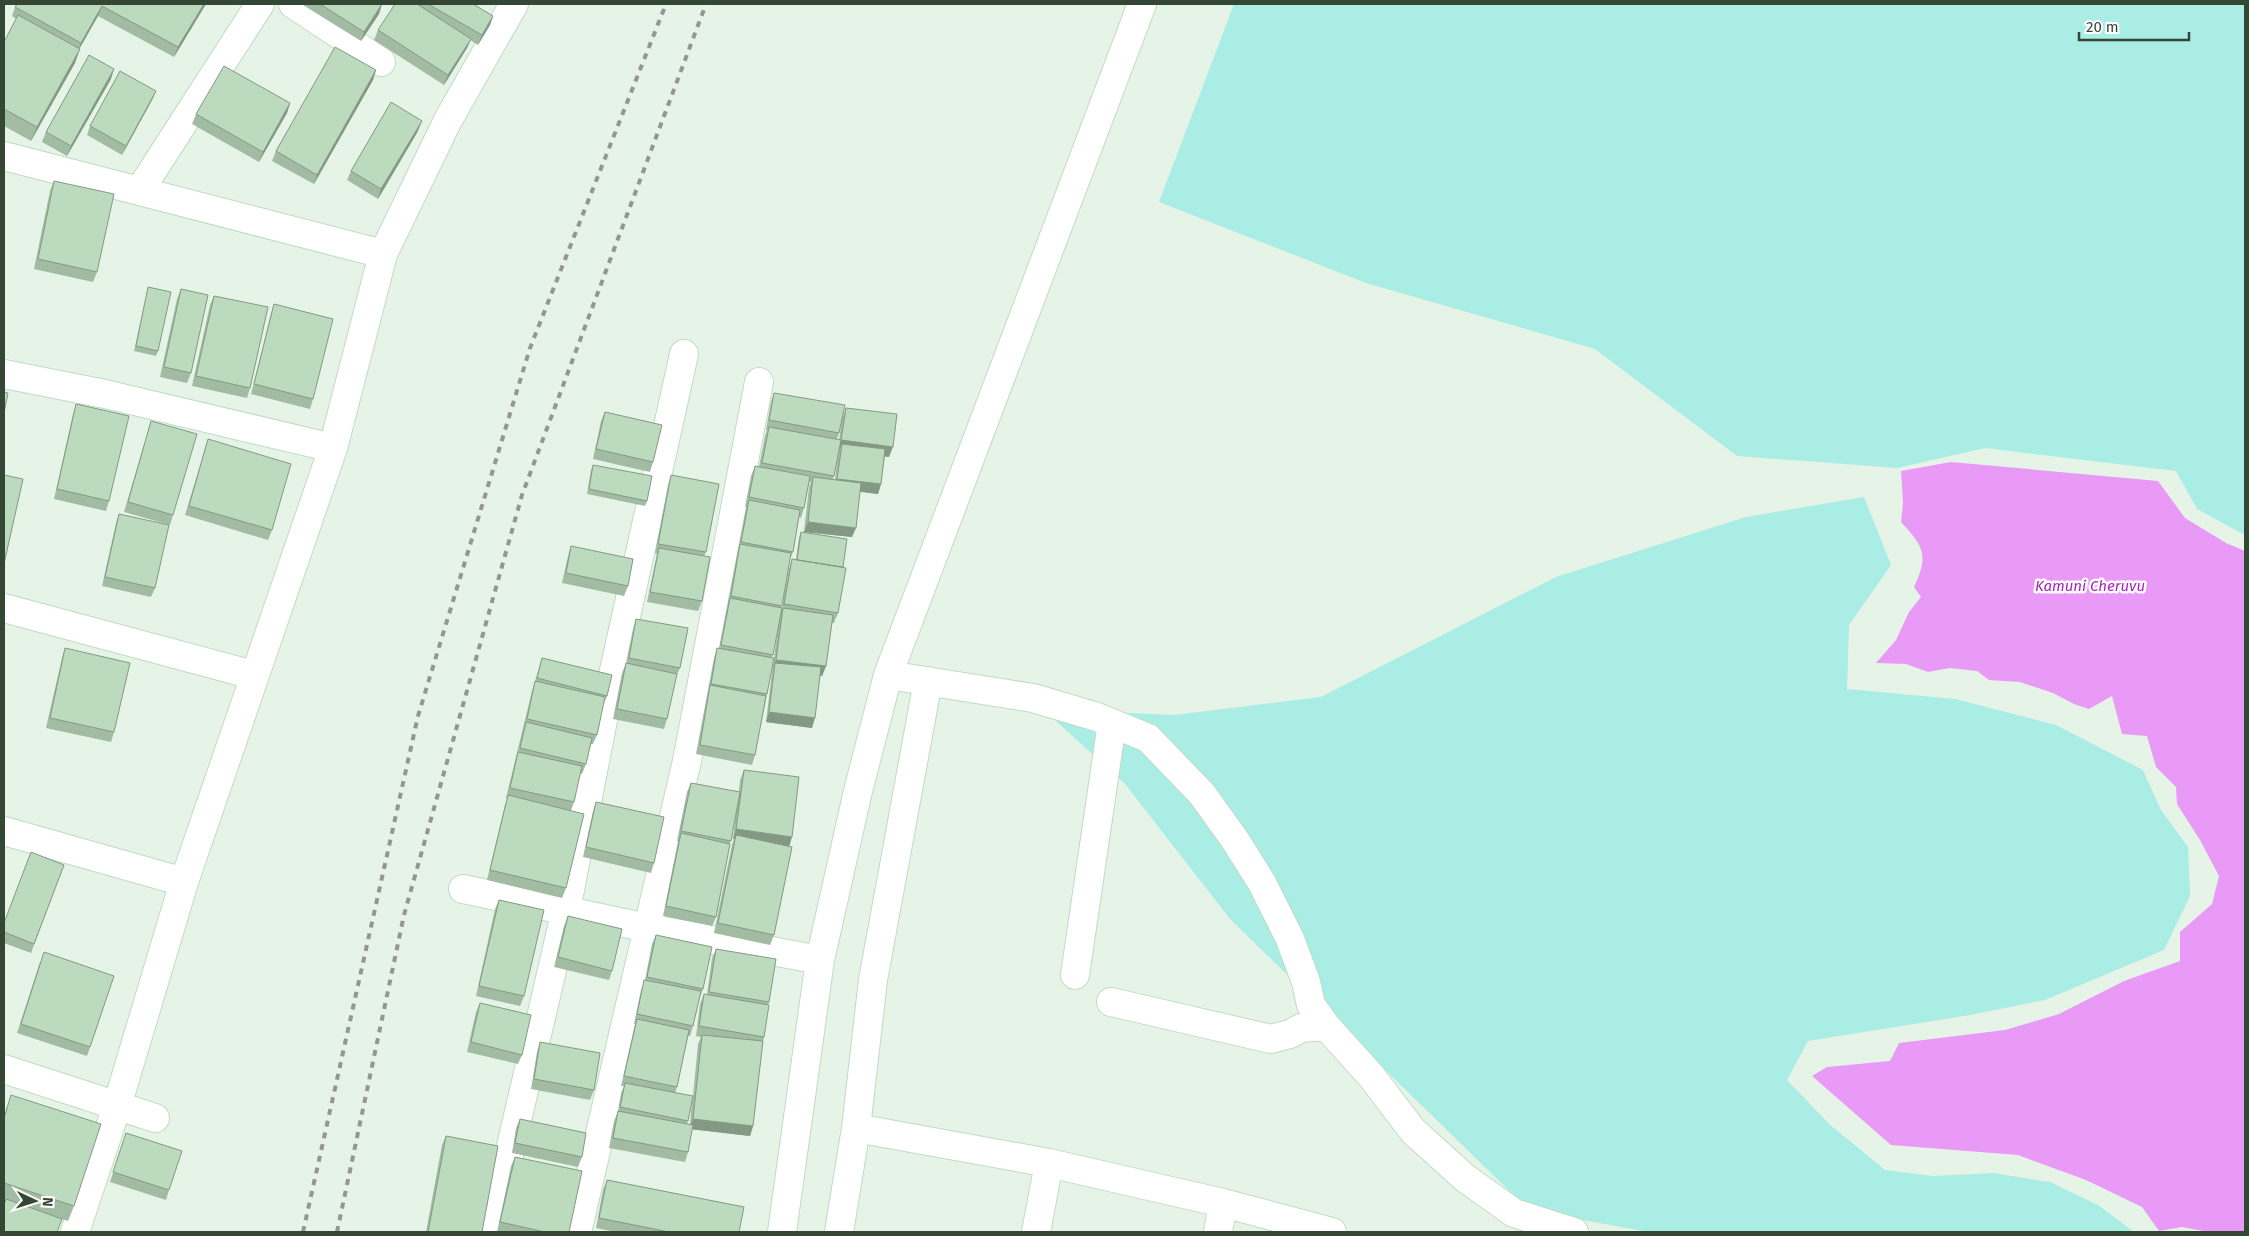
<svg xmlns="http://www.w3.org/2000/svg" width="2249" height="1236" font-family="'Fira Sans',sans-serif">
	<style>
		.green { fill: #a9ede5 }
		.water { fill: #e99af7 }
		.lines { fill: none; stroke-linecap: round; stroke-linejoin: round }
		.minor-casing { stroke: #c0dbc3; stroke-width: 30 }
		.minor { stroke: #fff; stroke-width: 28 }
		.rail { stroke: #959595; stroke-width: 4; stroke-dasharray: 6 6; stroke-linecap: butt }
		.wall { fill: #a2bba3; fill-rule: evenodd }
		.shaded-wall { fill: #849984 }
		.building { fill: #bcdabd; stroke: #849984 }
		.labels { text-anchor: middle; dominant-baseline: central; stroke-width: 5; stroke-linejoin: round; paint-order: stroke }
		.water-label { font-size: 15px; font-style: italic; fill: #a822bd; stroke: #fff }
	</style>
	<rect width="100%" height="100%" fill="#e5f4e7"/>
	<!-- green -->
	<path class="green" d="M 1234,4 L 2245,4 L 2245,535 L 2197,509 L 2176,471 L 1985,448 L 1897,468 L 1737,456 L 1595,349 L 1366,283 L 1159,202 Z
		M 1864,497 L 1891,565 L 1849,625 L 1847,689 L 1955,699 L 2056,725 L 2143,770 L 2161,810 L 2188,847 L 2190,896 L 2164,950 L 2045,1000 L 1970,1015 L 1808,1041 L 1787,1080 L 1829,1124 L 1885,1170 L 1933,1176 L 1993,1173 L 2050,1182 L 2098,1205 L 2134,1232 L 1648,1232 L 1529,1210 L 1230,919 L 1125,784 L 1043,709 L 1174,715 L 1321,697 L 1556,577 L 1746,517 Z"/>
	<!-- water -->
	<path class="water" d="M 1951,462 L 2158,481 L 2185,518 L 2226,543 L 2245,551 L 2245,1232 L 2209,1232 L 2182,1227 L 2159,1231 L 2142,1207 L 2086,1180 L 2018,1155 L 1891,1145 L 1812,1076 L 1827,1067 L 1890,1061 L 1899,1043 L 2005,1030 L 2059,1014 L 2124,981 L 2180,961 L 2180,932 L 2212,904 L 2219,876 L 2200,840 L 2177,804 L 2176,787 L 2156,767 L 2147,736 L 2122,734 L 2112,696 L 2089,709 L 2074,704 L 2053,693 L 2020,682 L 1989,680 L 1977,671 L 1950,668 L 1928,672 L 1906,664 L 1876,663 L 1896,640 L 1909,612 L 1921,597 L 1914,587 C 1929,555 1924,547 1901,522 L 1903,503 L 1901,471 Z"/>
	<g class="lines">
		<defs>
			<path id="minor" d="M 293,4 L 381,62
				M 4,156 L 383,254 L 333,448 L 184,882 L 117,1106 L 75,1232
				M 140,190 L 260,4
				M 383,254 L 448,120 L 514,4
				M 4,374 L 105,394 L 333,448
				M 4,608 L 253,675
				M 888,675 L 1033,698 L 1097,717 L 1148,738 L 1202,794 L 1235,840 L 1262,883 L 1290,939 L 1306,982 L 1311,1005 L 1326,1026 L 1372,1077 L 1413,1131 L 1465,1178 L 1514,1213 L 1574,1232
				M 4,831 L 184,882
				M 463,889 L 648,928 L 820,960
				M 1075,975 L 1112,723
				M 1111,1002 L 1271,1039 L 1290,1034 L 1301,1028 L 1326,1026
				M 4,1069 L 155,1118
				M 856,1128 L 1049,1163 L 1223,1203 L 1332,1232
				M 491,1232 L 566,910 L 602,725 L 684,354
				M 577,1232 L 687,761 L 759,382
				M 782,1232 L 820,960 L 858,791 L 888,675 L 1142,4
				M 839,1232 L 856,1128 L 873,980 L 928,681
				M 1036,1232 L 1049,1163
				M 1218,1232 L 1223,1203"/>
		</defs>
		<!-- minor casing -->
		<use href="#minor" class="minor-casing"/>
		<!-- minor -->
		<use href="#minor" class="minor"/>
		<!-- rail -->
		<path class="rail" d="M 303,1232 L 418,716 L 530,348 L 666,4
			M 337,1232 L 404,915 L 522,495 L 706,4"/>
	</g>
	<!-- wall -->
	<path class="wall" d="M 206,4 L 174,57 L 98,16 L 79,49 L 75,63 L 31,141 L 4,126 L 4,42 L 16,19 L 12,16 L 15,7 Z
		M 303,4 L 382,4 L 379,14 L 361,41 L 303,5 Z
		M 395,4 L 473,4 L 493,16 L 490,25 L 478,45 L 470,40 L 467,48 L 444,85 L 374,40 L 378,30 Z
		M 376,70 L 373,80 L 314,184 L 272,161 L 276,151 Z
		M 111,79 L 67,156 L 42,142 L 46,132 Z
		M 156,91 L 152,100 L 122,155 L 87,135 L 90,126 Z
		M 290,103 L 287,113 L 259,162 L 192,124 L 196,114 Z
		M 418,131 L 378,199 L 347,180 L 351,171 Z
		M 54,181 L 97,272 L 93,282 L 34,269 L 50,191 Z
		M 148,287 L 158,351 L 156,356 L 134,351 L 147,292 Z
		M 181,289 L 191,373 L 187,383 L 160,377 L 177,299 Z
		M 214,296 L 250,388 L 247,398 L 192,386 L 210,305 Z
		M 274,304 L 313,399 L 310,409 L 251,394 L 271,314 Z
		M 774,393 L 843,417 L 846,408 L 889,457 L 885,456 L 881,484 L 878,494 L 860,492 L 852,537 L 804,532 L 809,487 L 811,482 L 809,482 L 804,508 L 801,518 L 799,517 L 793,552 L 789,561 L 781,607 L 782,608 L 789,569 L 792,559 L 796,559 L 799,537 L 801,532 L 843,568 L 838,613 L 834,623 L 832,623 L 826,666 L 822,676 L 820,676 L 812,728 L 766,722 L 772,672 L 778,628 L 772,658 L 767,694 L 755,755 L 752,765 L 696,754 L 714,658 L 717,648 L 719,648 L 746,507 L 745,507 L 751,476 L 755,466 L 759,467 L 765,436 L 767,430 L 766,430 L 771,402 ZM 842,419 L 839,440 L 837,439 L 839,433 ZM 838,454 L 835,480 L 833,479 L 834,476 Z
		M 76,404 L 109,501 L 106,511 L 54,499 L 73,414 Z
		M 605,412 L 653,462 L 650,472 L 593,459 L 601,421 Z
		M 151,421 L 173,515 L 170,525 L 124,512 Z
		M 208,439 L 272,530 L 268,540 L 185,515 Z
		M 593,465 L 647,501 L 645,506 L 587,494 L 591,470 Z
		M 671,475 L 706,552 L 704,556 L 702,601 L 698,611 L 647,602 L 657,554 L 655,553 L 668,485 Z
		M 119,514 L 155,588 L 151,597 L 102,586 L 116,523 Z
		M 571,546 L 628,586 L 624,596 L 562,583 L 568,556 Z
		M 636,619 L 680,668 L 676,677 L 667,719 L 664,729 L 613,719 L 622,673 L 626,663 L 633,629 Z
		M 65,648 L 114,732 L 111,742 L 46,728 L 62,658 Z
		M 542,658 L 607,696 L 603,705 L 597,735 L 593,744 L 591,744 L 586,764 L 582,774 L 580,773 L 574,802 L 571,810 L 566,888 L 562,898 L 487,880 L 505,805 L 508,798 L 506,798 L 532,691 Z
		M 744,770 L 789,846 L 774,935 L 770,945 L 714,933 L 732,845 L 734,839 L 733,839 L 736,812 L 716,917 L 712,926 L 663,916 L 678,841 L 677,841 L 687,792 L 691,783 L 739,792 L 740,780 Z
		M 596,802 L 654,863 L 651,873 L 583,857 L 593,811 Z
		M 64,865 L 31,953 L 4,943 L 4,923 Z
		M 499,900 L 524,996 L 520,1006 L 476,996 L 495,909 Z
		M 568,916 L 612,971 L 609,980 L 554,967 L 564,926 Z
		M 656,935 L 703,989 L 699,999 L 693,1026 L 690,1036 L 688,1036 L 677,1087 L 675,1093 L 693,1096 L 698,1044 L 701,1037 L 696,1036 L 700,1004 L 704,994 L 707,995 L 712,958 L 716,949 L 769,1002 L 768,1005 L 764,1037 L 763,1041 L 753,1126 L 750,1136 L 692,1129 L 688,1152 L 685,1162 L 609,1148 L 614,1121 L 618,1111 L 621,1093 L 624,1086 L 621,1086 L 635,1024 L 634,1024 L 641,990 L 645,980 L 652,944 ZM 692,1101 L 690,1124 L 687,1124 Z
		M 40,962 L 114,976 L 87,1056 L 17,1033 Z
		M 480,1003 L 522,1055 L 518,1064 L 467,1052 L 476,1012 Z
		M 540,1042 L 594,1090 L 590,1100 L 531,1089 L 537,1052 Z
		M 11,1095 L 74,1206 L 68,1221 L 4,1199 L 4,1117 Z
		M 520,1119 L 582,1157 L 578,1167 L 512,1153 L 516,1128 Z
		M 126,1133 L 169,1190 L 166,1200 L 110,1182 Z
		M 446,1136 L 482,1232 L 426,1232 L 442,1145 Z
		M 515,1157 L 569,1232 L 497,1232 L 511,1166 Z
		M 607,1180 L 739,1232 L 616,1232 L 596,1228 L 603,1190 Z"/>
	<!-- shaded-wall -->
	<path class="shaded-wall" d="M 204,4 L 206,4 L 174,57 L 178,47 Z
		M 382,4 L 379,14 L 361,41 L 364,32 Z
		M 102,6 L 98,16 L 77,53 L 81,43 Z
		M 493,16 L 490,25 L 478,45 L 482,35 Z
		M 471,39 L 467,48 L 444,85 L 448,75 Z
		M 80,49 L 75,63 L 31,141 L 37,127 Z
		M 114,69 L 111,79 L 67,156 L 71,146 Z
		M 376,70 L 373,80 L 314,184 L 317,175 Z
		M 156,91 L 152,100 L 122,155 L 126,146 Z
		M 290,103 L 287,113 L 259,162 L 263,152 Z
		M 422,121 L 418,131 L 378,199 L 381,189 Z
		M 841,440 L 893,447 L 889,457 L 841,451 L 842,444 L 839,450 L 838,450 Z
		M 837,479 L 881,484 L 878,494 L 834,488 Z
		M 808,522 L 856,528 L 852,537 L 804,532 Z
		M 776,660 L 826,666 L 822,676 L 774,670 L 775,663 L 772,669 Z
		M 769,712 L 815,718 L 812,728 L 766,722 Z
		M 736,829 L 792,837 L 789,847 L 736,835 L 734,839 L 733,839 Z
		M 693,1119 L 753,1126 L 750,1136 L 689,1129 Z"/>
	<!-- building -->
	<path class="building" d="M 17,4 L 204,4 L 178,47 L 102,6 L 81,43 L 15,7 Z
		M 320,4 L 382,4 L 364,32 Z
		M 395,4 L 417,4 L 471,39 L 448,75 L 378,30 Z
		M 428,4 L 473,4 L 493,16 L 482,35 Z
		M 18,15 L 80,49 L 37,127 L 4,109 L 4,42 Z
		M 335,47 L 376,70 L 317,175 L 276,151 Z
		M 89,55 L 114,69 L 71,146 L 46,132 Z
		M 224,66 L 290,103 L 263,152 L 196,114 Z
		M 120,71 L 156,91 L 126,146 L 90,126 Z
		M 391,102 L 422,121 L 381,189 L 351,171 Z
		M 54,181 L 114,194 L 97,272 L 38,259 Z
		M 148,287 L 171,292 L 158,351 L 136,346 Z
		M 181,289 L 208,295 L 191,373 L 164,367 Z
		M 214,296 L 268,307 L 250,388 L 196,376 Z
		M 274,304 L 333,319 L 313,399 L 254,384 Z
		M 4,392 L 8,393 L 4,413 Z
		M 774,393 L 845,405 L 839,433 L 769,420 Z
		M 76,404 L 129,416 L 109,501 L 57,489 Z
		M 846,408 L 897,414 L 893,447 L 841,440 Z
		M 605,412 L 662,425 L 653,462 L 596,449 Z
		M 151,421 L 197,434 L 173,515 L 128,502 Z
		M 769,427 L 841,440 L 834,476 L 762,463 Z
		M 208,439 L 291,464 L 272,530 L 189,506 Z
		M 842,444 L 885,449 L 881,484 L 837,479 Z
		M 593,465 L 652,476 L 647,501 L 589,489 Z
		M 755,466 L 810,476 L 804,508 L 749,497 Z
		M 4,475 L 23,479 L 4,564 Z
		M 671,475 L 719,484 L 706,552 L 658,544 Z
		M 813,477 L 861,483 L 856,528 L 808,522 Z
		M 749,500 L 800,510 L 793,552 L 741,542 Z
		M 119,514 L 169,525 L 155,588 L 105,577 Z
		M 801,532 L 847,539 L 843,567 L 797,560 Z
		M 740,544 L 791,553 L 782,606 L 731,596 Z
		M 571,546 L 633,559 L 628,586 L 566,573 Z
		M 659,548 L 710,557 L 702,601 L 650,592 Z
		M 792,559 L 846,568 L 838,613 L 784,604 Z
		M 730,598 L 782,608 L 773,655 L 721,645 Z
		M 783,608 L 833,615 L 826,666 L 776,660 Z
		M 636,619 L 688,628 L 680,668 L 629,658 Z
		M 65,648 L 130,663 L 114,732 L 50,718 Z
		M 717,648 L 774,658 L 767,694 L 711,684 Z
		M 542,658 L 612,675 L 607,696 L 537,678 Z
		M 626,663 L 677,674 L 667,719 L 617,709 Z
		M 775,663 L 821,667 L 815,718 L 769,712 Z
		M 535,681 L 605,697 L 597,735 L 527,719 Z
		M 710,685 L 766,696 L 755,755 L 700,745 Z
		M 526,722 L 592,738 L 586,764 L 520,748 Z
		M 518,752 L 582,766 L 574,802 L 510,788 Z
		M 744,770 L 799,777 L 792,837 L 736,829 Z
		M 691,783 L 740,792 L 731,841 L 681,831 Z
		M 508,795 L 584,814 L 566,888 L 490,870 Z
		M 596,802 L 664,817 L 654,863 L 586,847 Z
		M 681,833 L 730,844 L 716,917 L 666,906 Z
		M 736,835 L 792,847 L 774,935 L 718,923 Z
		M 31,852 L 64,865 L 34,944 L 4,932 L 4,923 Z
		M 499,900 L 544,910 L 524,996 L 479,986 Z
		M 568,916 L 622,929 L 612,971 L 558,957 Z
		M 656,935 L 712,947 L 703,989 L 647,977 Z
		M 716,949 L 776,959 L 769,1002 L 709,992 Z
		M 44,952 L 114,976 L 90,1047 L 21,1024 Z
		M 644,980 L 701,991 L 693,1026 L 637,1014 Z
		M 704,994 L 769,1005 L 764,1037 L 699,1026 Z
		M 480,1003 L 531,1015 L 522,1055 L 471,1042 Z
		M 637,1019 L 689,1030 L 677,1087 L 624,1076 Z
		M 702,1035 L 763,1041 L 753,1126 L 693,1119 Z
		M 540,1042 L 600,1053 L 594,1090 L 534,1079 Z
		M 625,1083 L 693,1096 L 688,1121 L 620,1107 Z
		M 11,1095 L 101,1124 L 74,1206 L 4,1183 L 4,1118 Z
		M 618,1111 L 693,1125 L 688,1152 L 613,1138 Z
		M 520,1119 L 586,1133 L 582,1157 L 515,1143 Z
		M 126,1133 L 182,1151 L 169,1190 L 113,1172 Z
		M 446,1136 L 498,1146 L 482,1232 L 428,1232 Z
		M 515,1157 L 582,1171 L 569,1232 L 545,1232 L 500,1222 Z
		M 607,1180 L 744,1207 L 739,1232 L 669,1232 L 599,1218 Z
		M 6,1199 L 62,1219 L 57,1232 L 4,1232 L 4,1205 Z"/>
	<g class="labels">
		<!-- water labels -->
		<g class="water-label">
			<text x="2090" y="586">Kamuni Cheruvu</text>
		</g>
	</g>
	<!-- border -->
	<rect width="2249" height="1236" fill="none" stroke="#344735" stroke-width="10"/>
	<!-- north arrow -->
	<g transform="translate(35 1201) rotate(94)" stroke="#ffffff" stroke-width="4" paint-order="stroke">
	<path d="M0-4L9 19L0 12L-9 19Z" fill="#344735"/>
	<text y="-8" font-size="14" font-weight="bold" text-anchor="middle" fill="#344735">N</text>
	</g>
	<!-- scale -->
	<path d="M2079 32v8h110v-8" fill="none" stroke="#344735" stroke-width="2.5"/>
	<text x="2086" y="32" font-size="15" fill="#344735" stroke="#ffffff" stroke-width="4" paint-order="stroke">20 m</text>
</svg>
